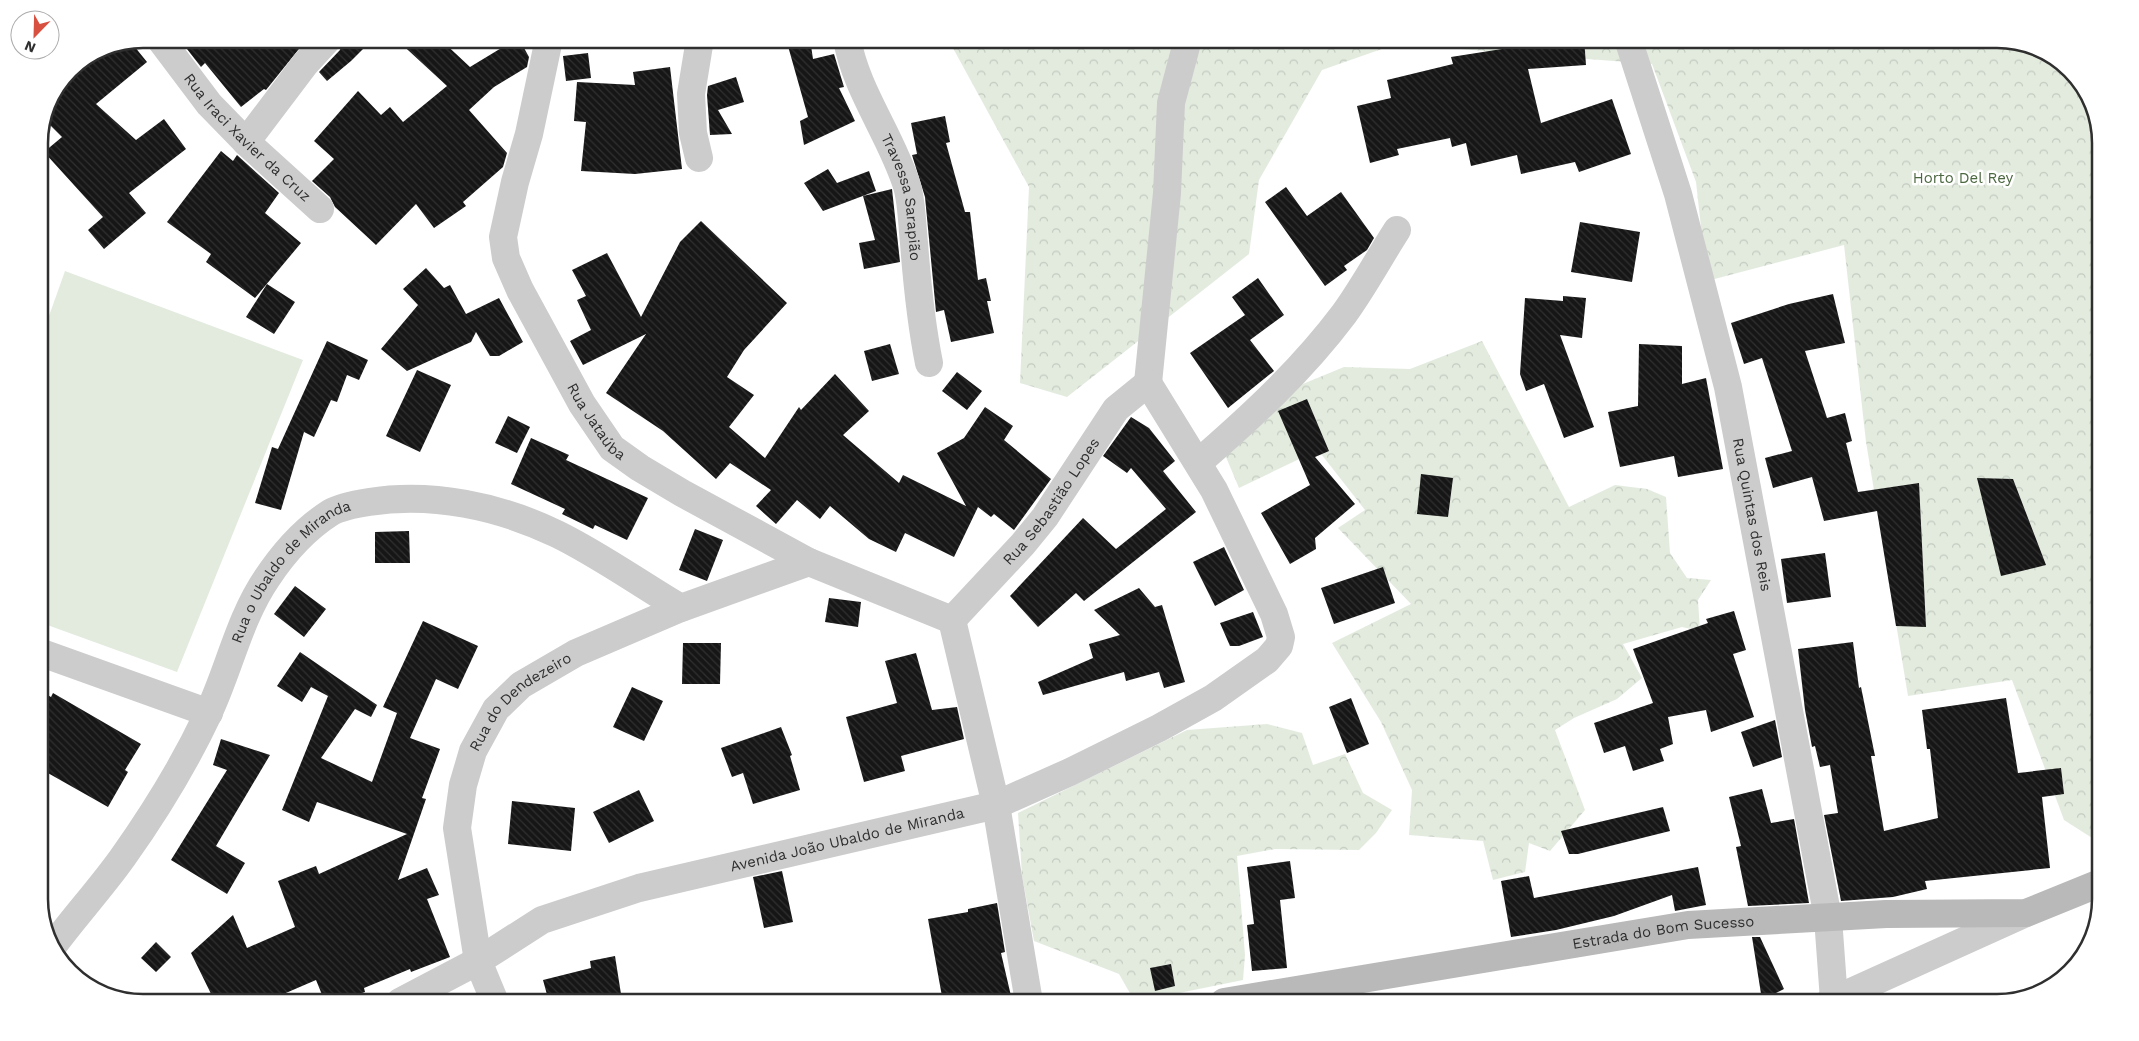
<svg xmlns="http://www.w3.org/2000/svg" width="2139" height="1041" font-family="'Work Sans',sans-serif">
	<style>
		.grass { fill: #e3ebdf }
		.forest { fill: url(#forest-crowns) }
		.building { fill: url(#building-back-hatch) }
		.lines { fill: none; stroke-linecap: round; stroke-linejoin: round }
		.street { stroke: #ccc; stroke-width: 28 }
		.secondary { stroke: #b9b9b9; stroke-width: 28 }
		.labels { text-anchor: middle; dominant-baseline: central; stroke-width: 5; stroke-linejoin: round; paint-order: stroke }
		.street-label { font-size: 15px; fill: #2f2f2f; stroke: #fff }
		.park-label { font-size: 15px; fill: #4c6840; stroke: #fff }
		.rim { fill: none; stroke: #2f2f2f; stroke-width: 2.5 }
	</style>
	<defs>
		<pattern id="forest-crowns" width="20" height="18" patternUnits="userSpaceOnUse" patternTransform="scale(1.25)"><rect width="20" height="18" fill="#e3ebdf"/><path d="M2 6a3 3 0 1 1 6 0M12 15a3 3 0 1 1 6 0" fill="none" stroke="#c3cac0"/></pattern>
		<pattern id="building-back-hatch" width="6" height="6" patternUnits="userSpaceOnUse" patternTransform="scale(1.25)"><rect width="6" height="6" fill="#161616"/><path d="M-1 5l2 2M0 0l6 6M5-1l2 2" fill="none" stroke="#303030"/></pattern>
	</defs>
	<rect width="100%" height="100%" fill="#fff"/>
	<!-- grass -->
	<path class="grass" d="M 65,271 L 303,360 L 177,672 L 39,622 L 39,344 Z"/>
	<!-- forest -->
	<path class="forest" d="M 948,39 L 1997,39 L 2042,49 L 2083,84 L 2100,136 L 2100,843 L 2064,820 L 2012,680 L 1908,696 L 1866,442 L 1844,245 L 1707,281 L 1696,182 L 1652,64 L 1396,44 L 1322,70 L 1259,180 L 1249,254 L 1067,397 L 1020,383 L 1029,187 Z
		M 1482,341 L 1569,507 L 1615,485 L 1647,489 L 1666,497 L 1670,553 L 1687,578 L 1711,580 L 1698,600 L 1700,631 L 1682,627 L 1623,644 L 1642,678 L 1617,699 L 1574,718 L 1555,730 L 1585,810 L 1550,851 L 1529,843 L 1525,872 L 1493,880 L 1483,841 L 1409,835 L 1412,790 L 1381,722 L 1332,643 L 1411,604 L 1338,528 L 1365,510 L 1318,450 L 1239,488 L 1215,431 L 1269,398 L 1344,367 L 1410,369 Z
		M 1267,724 L 1302,733 L 1313,765 L 1345,754 L 1363,793 L 1392,810 L 1376,833 L 1359,850 L 1275,849 L 1237,856 L 1245,955 L 1243,980 L 1135,1002 L 1119,974 L 1034,941 L 1022,876 L 1018,813 L 1187,730 Z"/>
	<!-- building -->
	<path class="building" d="M 184,39 L 307,39 L 266,90 L 264,89 L 241,107 L 205,63 L 201,67 L 187,49 L 190,46 Z
		M 343,39 L 373,39 L 351,61 L 327,81 L 319,72 L 340,50 Z
		M 396,39 L 440,39 L 470,67 L 516,39 L 519,39 L 529,57 L 527,67 L 494,87 L 469,110 L 507,153 L 503,167 L 463,202 L 466,206 L 434,228 L 416,204 L 376,245 L 335,207 L 330,197 L 312,181 L 334,159 L 314,141 L 358,91 L 381,115 L 390,107 L 403,122 L 447,86 Z
		M 786,39 L 810,39 L 813,59 L 834,54 L 844,87 L 839,88 L 855,121 L 804,145 L 800,121 L 808,117 Z
		M 1528,39 L 1584,39 L 1586,65 L 1528,69 L 1541,123 L 1612,99 L 1631,154 L 1579,172 L 1575,162 L 1521,174 L 1517,155 L 1471,166 L 1466,143 L 1452,147 L 1450,138 L 1397,149 L 1399,155 L 1370,163 L 1357,106 L 1391,98 L 1387,80 L 1453,64 L 1451,57 L 1527,45 Z
		M 130,41 L 147,62 L 96,104 L 136,140 L 164,119 L 186,149 L 129,193 L 146,213 L 104,249 L 88,230 L 103,217 L 44,152 L 62,137 L 43,118 L 47,102 L 69,69 L 103,47 Z
		M 588,53 L 591,78 L 566,81 L 563,56 Z
		M 670,67 L 682,169 L 635,174 L 581,171 L 586,122 L 574,121 L 577,82 L 635,85 L 633,72 Z
		M 736,77 L 744,102 L 718,110 L 732,134 L 710,135 L 707,95 L 708,86 Z
		M 945,116 L 950,142 L 946,143 L 965,212 L 970,212 L 978,280 L 986,278 L 991,301 L 987,301 L 994,333 L 951,342 L 944,310 L 936,312 L 925,197 L 912,155 L 917,154 L 911,123 Z
		M 221,151 L 233,161 L 237,155 L 279,193 L 265,213 L 301,243 L 255,298 L 206,262 L 211,254 L 167,222 Z
		M 828,169 L 837,183 L 869,171 L 876,191 L 823,211 L 804,183 Z
		M 1286,187 L 1307,216 L 1341,192 L 1374,238 L 1367,250 L 1344,266 L 1347,270 L 1325,286 L 1265,202 Z
		M 892,189 L 900,262 L 864,269 L 859,243 L 875,240 L 863,196 Z
		M 701,221 L 787,303 L 744,350 L 727,377 L 754,395 L 729,427 L 765,458 L 799,407 L 801,410 L 835,374 L 869,411 L 843,435 L 899,483 L 903,475 L 966,506 L 937,453 L 964,438 L 985,407 L 1013,426 L 1004,440 L 1051,479 L 1014,530 L 994,514 L 991,517 L 978,507 L 954,557 L 905,533 L 896,552 L 869,539 L 830,506 L 820,519 L 797,500 L 776,524 L 756,506 L 771,490 L 730,463 L 716,479 L 663,431 L 606,393 L 646,334 L 583,365 L 570,341 L 591,330 L 577,300 L 586,296 L 572,270 L 607,253 L 641,317 L 680,242 Z
		M 1580,222 L 1640,232 L 1632,282 L 1571,272 Z
		M 426,268 L 444,288 L 450,285 L 466,314 L 499,298 L 523,342 L 499,356 L 490,356 L 476,332 L 471,342 L 407,371 L 381,349 L 418,305 L 403,289 Z
		M 1258,278 L 1284,315 L 1250,340 L 1274,371 L 1228,408 L 1190,353 L 1245,315 L 1232,297 Z
		M 267,284 L 295,302 L 274,334 L 246,317 Z
		M 1833,294 L 1845,343 L 1805,351 L 1827,418 L 1845,413 L 1852,441 L 1846,443 L 1858,492 L 1919,483 L 1926,627 L 1896,626 L 1877,511 L 1824,521 L 1812,477 L 1773,488 L 1765,458 L 1792,451 L 1762,358 L 1744,364 L 1731,323 L 1789,304 Z
		M 1563,296 L 1586,298 L 1582,338 L 1560,335 L 1594,427 L 1564,438 L 1544,384 L 1526,391 L 1520,374 L 1525,298 L 1563,301 Z
		M 327,341 L 368,360 L 359,380 L 347,375 L 337,402 L 331,400 L 314,437 L 304,432 L 281,510 L 255,503 L 272,447 L 278,449 Z
		M 890,344 L 899,374 L 872,381 L 864,351 Z
		M 1639,344 L 1682,346 L 1682,384 L 1706,378 L 1723,469 L 1678,477 L 1674,456 L 1620,467 L 1608,412 L 1638,406 Z
		M 417,370 L 451,385 L 420,452 L 386,436 Z
		M 957,372 L 982,391 L 967,410 L 942,391 Z
		M 1307,399 L 1329,451 L 1315,457 L 1355,504 L 1315,538 L 1316,549 L 1290,564 L 1261,513 L 1310,485 L 1278,411 Z
		M 508,416 L 530,427 L 517,453 L 495,443 Z
		M 1131,417 L 1149,428 L 1175,461 L 1163,471 L 1196,512 L 1084,601 L 1076,593 L 1038,627 L 1010,596 L 1083,518 L 1116,549 L 1166,509 L 1131,468 L 1127,473 L 1103,456 Z
		M 531,438 L 569,455 L 566,460 L 648,498 L 627,540 L 595,525 L 593,529 L 562,514 L 565,509 L 511,484 Z
		M 1421,474 L 1453,478 L 1448,517 L 1417,514 Z
		M 1977,478 L 2013,479 L 2046,565 L 2001,576 Z
		M 695,529 L 723,540 L 707,581 L 679,570 Z
		M 409,531 L 410,563 L 375,563 L 375,532 Z
		M 1224,547 L 1244,590 L 1215,606 L 1193,562 Z
		M 1825,553 L 1831,597 L 1787,603 L 1781,559 Z
		M 1383,567 L 1395,603 L 1334,624 L 1321,588 Z
		M 295,586 L 326,609 L 304,637 L 274,614 Z
		M 1139,588 L 1155,607 L 1162,605 L 1185,682 L 1164,688 L 1159,672 L 1126,681 L 1124,672 L 1043,695 L 1038,682 L 1093,658 L 1089,644 L 1120,635 L 1094,610 Z
		M 829,598 L 861,602 L 858,627 L 825,622 Z
		M 1734,611 L 1746,650 L 1733,654 L 1754,717 L 1711,732 L 1706,710 L 1668,717 L 1673,744 L 1660,749 L 1664,761 L 1633,771 L 1625,746 L 1604,753 L 1594,723 L 1653,703 L 1633,649 L 1708,623 L 1706,619 Z
		M 1253,612 L 1263,637 L 1239,646 L 1230,646 L 1220,623 Z
		M 423,621 L 478,646 L 458,689 L 436,679 L 410,738 L 440,749 L 422,798 L 426,799 L 398,880 L 427,868 L 439,895 L 427,899 L 450,957 L 411,972 L 410,969 L 364,988 L 365,992 L 338,1002 L 325,1002 L 316,980 L 265,1002 L 215,1002 L 191,953 L 233,915 L 247,948 L 295,927 L 278,881 L 316,866 L 319,874 L 407,834 L 317,802 L 309,822 L 282,810 L 328,696 L 311,687 L 302,702 L 277,686 L 300,652 L 377,705 L 371,717 L 355,709 L 321,758 L 372,782 L 397,713 L 383,707 Z
		M 1853,642 L 1859,688 L 1861,687 L 1875,756 L 1871,756 L 1884,831 L 1938,818 L 1930,749 L 1927,749 L 1922,710 L 2006,698 L 2018,773 L 2061,768 L 2064,794 L 2042,797 L 2050,868 L 1925,881 L 1927,889 L 1893,897 L 1841,901 L 1824,815 L 1838,813 L 1830,765 L 1820,767 L 1815,746 L 1812,747 L 1805,710 L 1798,649 Z
		M 683,643 L 721,643 L 720,684 L 682,684 Z
		M 916,653 L 932,710 L 957,707 L 964,739 L 901,756 L 905,771 L 864,782 L 846,717 L 897,703 L 885,661 Z
		M 632,687 L 663,701 L 644,741 L 613,727 Z
		M 39,690 L 51,697 L 53,693 L 141,744 L 125,770 L 128,772 L 108,807 L 39,768 Z
		M 1351,698 L 1369,744 L 1347,753 L 1329,707 Z
		M 1775,720 L 1782,757 L 1753,767 L 1741,732 Z
		M 781,727 L 792,755 L 790,756 L 800,790 L 753,804 L 743,773 L 732,777 L 721,748 Z
		M 221,739 L 270,755 L 216,846 L 245,863 L 227,894 L 171,860 L 227,770 L 213,765 Z
		M 1762,789 L 1771,823 L 1794,819 L 1809,903 L 1748,906 L 1736,847 L 1741,846 L 1729,797 Z
		M 639,790 L 654,821 L 609,843 L 593,812 Z
		M 512,801 L 575,808 L 571,851 L 508,844 Z
		M 1663,807 L 1670,831 L 1578,854 L 1569,854 L 1561,831 Z
		M 1290,861 L 1295,898 L 1280,900 L 1287,968 L 1252,971 L 1247,925 L 1254,924 L 1247,867 Z
		M 1698,867 L 1706,905 L 1675,911 L 1672,895 L 1614,916 L 1556,930 L 1511,937 L 1501,881 L 1529,876 L 1534,898 Z
		M 782,871 L 793,922 L 764,928 L 753,877 Z
		M 997,903 L 1005,952 L 1001,953 L 1011,996 L 984,1002 L 943,1002 L 928,919 L 968,912 L 968,909 Z
		M 1752,937 L 1760,937 L 1784,989 L 1762,1000 Z
		M 156,942 L 171,957 L 156,972 L 141,958 Z
		M 615,956 L 621,994 L 583,1000 L 583,1002 L 549,1002 L 543,980 L 591,968 L 590,961 Z
		M 1171,964 L 1175,986 L 1155,991 L 1150,968 Z"/>
	<g class="lines">
		<!-- street -->
		<g class="street">
			<path id="s1" d="M 160,39 L 209,104 L 246,142 L 320,209"/>
			<path id="s2" d="M 549,39 L 529,134 L 515,182 L 503,237 L 506,258 L 520,290 L 582,404 L 612,448 L 640,468 L 682,493 L 809,562 L 952,620"/>
			<path id="s3" d="M 847,39 C 856,91 891,135 907,186 C 912,203 912,225 914,243 C 917,283 921,323 929,363"/>
			<path id="s4" d="M 1628,39 L 1678,194 L 1728,387 L 1828,918 L 1834,1000"/>
			<path d="M 246,142 L 305,64 L 328,39"/>
			<path d="M 699,158 L 693,133 L 691,94 L 700,39"/>
			<path d="M 1148,383 L 1167,193 L 1171,103 L 1188,39"/>
			<path d="M 1198,463 C 1251,417 1302,370 1344,314 C 1363,288 1379,258 1397,230"/>
			<path d="M 952,620 L 996,805 L 1029,1002"/>
			<path id="s5" d="M 952,620 L 1023,544 L 1045,517 L 1116,409 L 1148,383"/>
			<path d="M 39,652 L 209,713"/>
			<path id="s6" d="M 53,946 C 75,916 101,888 123,857 C 155,812 184,765 208,714 C 229,670 239,619 267,578 C 283,554 305,529 330,513 C 340,507 356,504 369,502 C 432,492 499,506 557,534 C 600,555 640,584 681,608"/>
			<path id="s7" d="M 400,1002 L 478,961 L 542,920 L 639,888 L 996,805 L 1070,772 L 1159,728 L 1213,698 L 1267,660 L 1279,646 L 1281,637 L 1274,614 L 1214,490 L 1148,383"/>
			<path id="s8" d="M 495,1002 L 478,961 L 457,828 L 463,785 L 473,751 L 496,709 L 521,685 L 576,653 L 681,608 L 809,562"/>
			<path d="M 1829,1002 L 2026,913"/>
		</g>
		<!-- secondary -->
		<path class="secondary" id="s9" d="M 1224,1002 L 1688,925 L 1886,914 L 2026,913 L 2100,883"/>
	</g>
	<g class="labels">
		<!-- street labels -->
		<g class="street-label">
			<text stroke="none"><textPath href="#s1" startOffset="132">Rua Iraci Xavier da Cruz</textPath></text>
			<text stroke="none"><textPath href="#s3" startOffset="169">Travessa Sarapião</textPath></text>
			<text stroke="none"><textPath href="#s2" startOffset="412">Rua Jataúba</textPath></text>
			<text stroke="none"><textPath href="#s5" startOffset="155">Rua Sebastião Lopes</textPath></text>
			<text stroke="none"><textPath href="#s4" startOffset="492">Rua Quintas dos Reis</textPath></text>
			<text stroke="none"><textPath href="#s6" startOffset="449">Rua o Ubaldo de Miranda</textPath></text>
			<text stroke="none"><textPath href="#s8" startOffset="328">Rua do Dendezeiro</textPath></text>
			<text stroke="none"><textPath href="#s7" startOffset="480">Avenida João Ubaldo de Miranda</textPath></text>
			<text stroke="none"><textPath href="#s9" startOffset="445">Estrada do Bom Sucesso</textPath></text>
		</g>
		<!-- park labels -->
		<g class="park-label">
			<text x="1963" y="178">Horto Del Rey</text>
		</g>
	</g>
	<!-- crop -->
	<path d="M0 0H2139V1041H0ZM143 48H1997A95 95 0 0 1 2092 143V899A95 95 0 0 1 1997 994H143A95 95 0 0 1 48 899V143A95 95 0 0 1 143 48Z" fill="#fff" fill-rule="evenodd"/>
	<path class="rim" d="M143 48H1997A95 95 0 0 1 2092 143V899A95 95 0 0 1 1997 994H143A95 95 0 0 1 48 899V143A95 95 0 0 1 143 48Z"/>
	<!-- north arrow -->
	<g transform="translate(35 35) rotate(203)"><circle r="24" fill="#ffffff" stroke="#acacac"/>
	<path d="M0-4L9 19L0 12L-9 19Z" fill="#d85040"/>
	<text y="-8" font-size="14" font-weight="bold" text-anchor="middle" fill="#2f2f2f">N</text>
	</g>
</svg>
